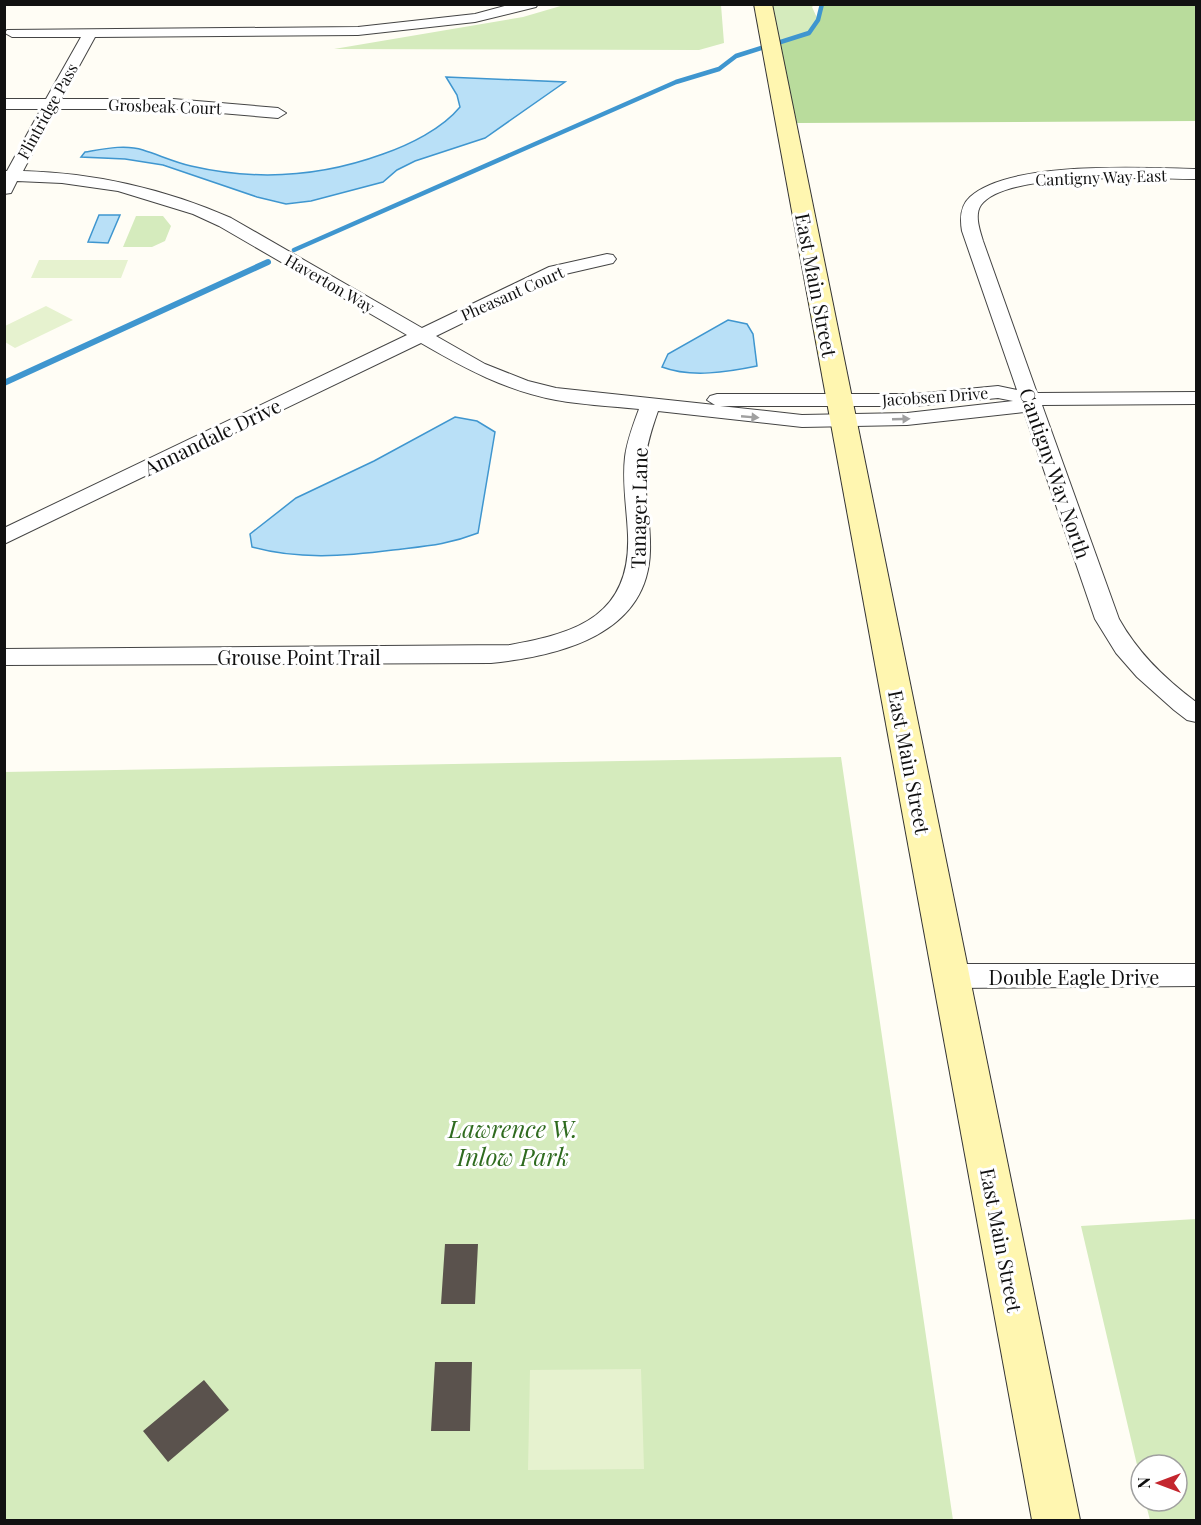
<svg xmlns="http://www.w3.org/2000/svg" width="1201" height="1525" font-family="'Playfair Display',serif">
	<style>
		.green { fill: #d5ebbd }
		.forest { fill: #b9dc9c }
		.pitch { fill: #e6f2cf }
		.water { fill: #b9e0f7; stroke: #3f96cf; stroke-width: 1.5 }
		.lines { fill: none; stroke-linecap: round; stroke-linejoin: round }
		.stream-far1 { stroke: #3f96cf; stroke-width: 4.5 }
		.stream { stroke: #3f96cf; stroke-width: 6 }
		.building { fill: #5a524d }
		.street-casing { stroke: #444; stroke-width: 2 }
		.secondary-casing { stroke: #333; stroke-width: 2 }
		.street { fill: #fff; fill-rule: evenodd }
		.secondary { fill: #fff6b0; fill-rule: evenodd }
		.oneway { fill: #a0a0a0 }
		.labels { text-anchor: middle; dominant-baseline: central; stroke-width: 6; stroke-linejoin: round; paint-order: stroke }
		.far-street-label { font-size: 16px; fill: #111; stroke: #fff }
		.street-label { font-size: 20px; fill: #111; stroke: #fff }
		.near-park-label { font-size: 24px; font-style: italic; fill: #2f6b1f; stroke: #fff }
	</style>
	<rect width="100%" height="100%" fill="#fffdf5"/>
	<!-- green -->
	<path class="green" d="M 564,5 L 721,5 L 724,43 L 699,50 L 334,49 L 523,17 Z
		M 770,5 L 814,5 L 812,7 L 818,20 L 809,33 L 778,43 Z
		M 136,216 L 163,216 L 171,226 L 165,241 L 152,247 L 123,247 Z
		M 841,757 L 953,1520 L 5,1520 L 4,772 Z
		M 1196,1219 L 1196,1520 L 1150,1520 L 1145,1501 L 1177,1501 L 1177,1465 L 1141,1465 L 1141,1482 L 1081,1226 Z"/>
	<!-- forest -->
	<path class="forest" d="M 823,5 L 1196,5 L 1196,121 L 797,123 L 778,43 L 807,34 L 814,29 Z"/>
	<!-- pitch -->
	<path class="pitch" d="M 39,260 L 128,260 L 121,278 L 31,278 Z
		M 46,306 L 73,320 L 15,348 L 5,342 L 5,326 Z
		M 641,1369 L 644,1469 L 528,1470 L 530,1370 Z"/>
	<!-- water -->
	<path class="water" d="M 446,77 L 565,82 L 485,138 L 415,161 L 397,170 L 383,182 L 311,201 L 286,204 L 257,197 L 163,165 L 125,159 L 81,157 L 85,152 C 103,149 125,144 143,150 C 159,155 174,162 191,166 C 256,181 320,177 383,154 C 409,145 442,129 460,107 L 457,95 Z
		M 99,215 L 120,215 L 108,243 L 88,242 Z
		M 728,320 L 747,324 L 753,334 L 757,366 C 728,372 691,378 662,367 L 668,354 Z
		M 455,417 L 477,421 L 495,432 L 478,533 C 447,545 426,546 393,550 C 346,556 298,560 252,547 L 250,534 L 296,498 L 374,461 Z"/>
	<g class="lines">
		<!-- stream-far1 -->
		<path class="stream-far1" d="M 294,250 L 676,82 L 719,69 L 736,56 L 809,33 L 818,20 L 822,4"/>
		<!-- stream -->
		<path class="stream" d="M 4,383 L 268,262"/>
	</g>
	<!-- building -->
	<path class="building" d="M 445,1244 L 478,1244 L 475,1304 L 441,1304 Z
		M 435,1362 L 472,1362 L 470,1431 L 431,1431 Z
		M 204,1380 L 229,1410 L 168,1462 L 143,1431 Z"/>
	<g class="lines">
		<defs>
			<path id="street" d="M 512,4 L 538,4 L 536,7 L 475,22 L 358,35 L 95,37 L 61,99 L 173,99 L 278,108 L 286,113 L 278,118 L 173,109 L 56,109 L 23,171 C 95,173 165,189 231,218 L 422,328 L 549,267 L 607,254 L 613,255 L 616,259 L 613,263 L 561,275 L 436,336 L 485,364 L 528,381 L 556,388 L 715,405 L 707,400 L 710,396 L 717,394 L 915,394 L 998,386 L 1017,390 L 962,231 C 960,219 960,206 970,197 C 1010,160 1143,168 1196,169 L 1196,179 C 1153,179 1006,170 981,205 C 974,215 980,231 983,241 L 1037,393 L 1196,392 L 1196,404 L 1042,405 L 1119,619 C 1138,653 1165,679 1196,702 L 1196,722 L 1187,720 L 1174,710 L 1137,677 L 1116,653 L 1095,619 L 1024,412 L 907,425 L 802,427 L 658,411 C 652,428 646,446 645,464 C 644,494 651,522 650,551 C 648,635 559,656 491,663 L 4,665 L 4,649 L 510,645 C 578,633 631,615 628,535 C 627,509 622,483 625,457 C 627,441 633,425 639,409 C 611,406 583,405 556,400 C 507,391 464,368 421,343 L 4,544 L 4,528 L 407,335 L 219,226 L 193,214 L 118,191 L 62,183 L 17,181 L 11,193 L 4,194 L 4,171 L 7,171 L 41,109 L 4,109 L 4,99 L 46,99 L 81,37 L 12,37 L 5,33 L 7,30 L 358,27 L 475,14 ZM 998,398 L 1013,401 L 907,413 L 802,415 L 720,406 L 915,406 Z
				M 951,964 L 1196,964 L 1196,986 L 951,988 L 941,984 L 937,976 L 941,968 Z"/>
			<path id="secondary" d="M 754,4 L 772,4 L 1080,1520 L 1032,1520 Z"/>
		</defs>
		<!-- street casing -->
		<use href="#street" class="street-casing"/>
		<!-- secondary casing -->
		<use href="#secondary" class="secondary-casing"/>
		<!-- street -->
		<use href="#street" class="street"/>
		<!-- secondary -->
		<use href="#secondary" class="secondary"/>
	</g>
	<!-- one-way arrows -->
	<defs><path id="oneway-solid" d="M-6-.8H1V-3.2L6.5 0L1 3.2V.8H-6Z" transform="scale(1.5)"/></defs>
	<g class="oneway">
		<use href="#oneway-solid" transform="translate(750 417) rotate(5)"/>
		<use href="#oneway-solid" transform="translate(901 419) rotate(-2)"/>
	</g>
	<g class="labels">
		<!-- far-street labels -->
		<g class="far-street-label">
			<text transform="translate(165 106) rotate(2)">Grosbeak Court</text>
			<text transform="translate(47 111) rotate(-61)">Flintridge Pass</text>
			<text transform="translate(1101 177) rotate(-2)">Cantigny Way East</text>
			<text transform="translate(330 283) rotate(30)">Haverton Way</text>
			<text transform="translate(512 293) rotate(-24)">Pheasant Court</text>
			<text transform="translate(935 396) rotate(-4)">Jacobsen Drive</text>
		</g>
		<!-- street labels -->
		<g class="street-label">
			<text transform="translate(817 285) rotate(79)">East Main Street</text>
			<text transform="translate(212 436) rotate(-26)">Annandale Drive</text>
			<text transform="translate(1056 473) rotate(71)">Cantigny Way North</text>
			<text transform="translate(638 508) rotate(-89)">Tanager Lane</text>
			<text x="299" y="656">Grouse Point Trail</text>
			<text transform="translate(910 762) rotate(79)">East Main Street</text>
			<text x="1074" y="976">Double Eagle Drive</text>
			<text transform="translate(1002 1240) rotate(79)">East Main Street</text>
		</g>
		<!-- near-park labels -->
		<g class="near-park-label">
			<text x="513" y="1128">Lawrence W.<tspan x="513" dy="28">Inlow Park</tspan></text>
		</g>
	</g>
	<!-- border -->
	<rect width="1201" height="1525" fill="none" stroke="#111111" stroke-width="12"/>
	<!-- north arrow -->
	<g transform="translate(1159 1483) rotate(270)"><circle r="28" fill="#ffffff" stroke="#a0a0a0" stroke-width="1.5"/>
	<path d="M0-4.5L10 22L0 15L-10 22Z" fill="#c4262e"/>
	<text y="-9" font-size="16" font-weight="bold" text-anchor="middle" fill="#111111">N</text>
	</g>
</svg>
